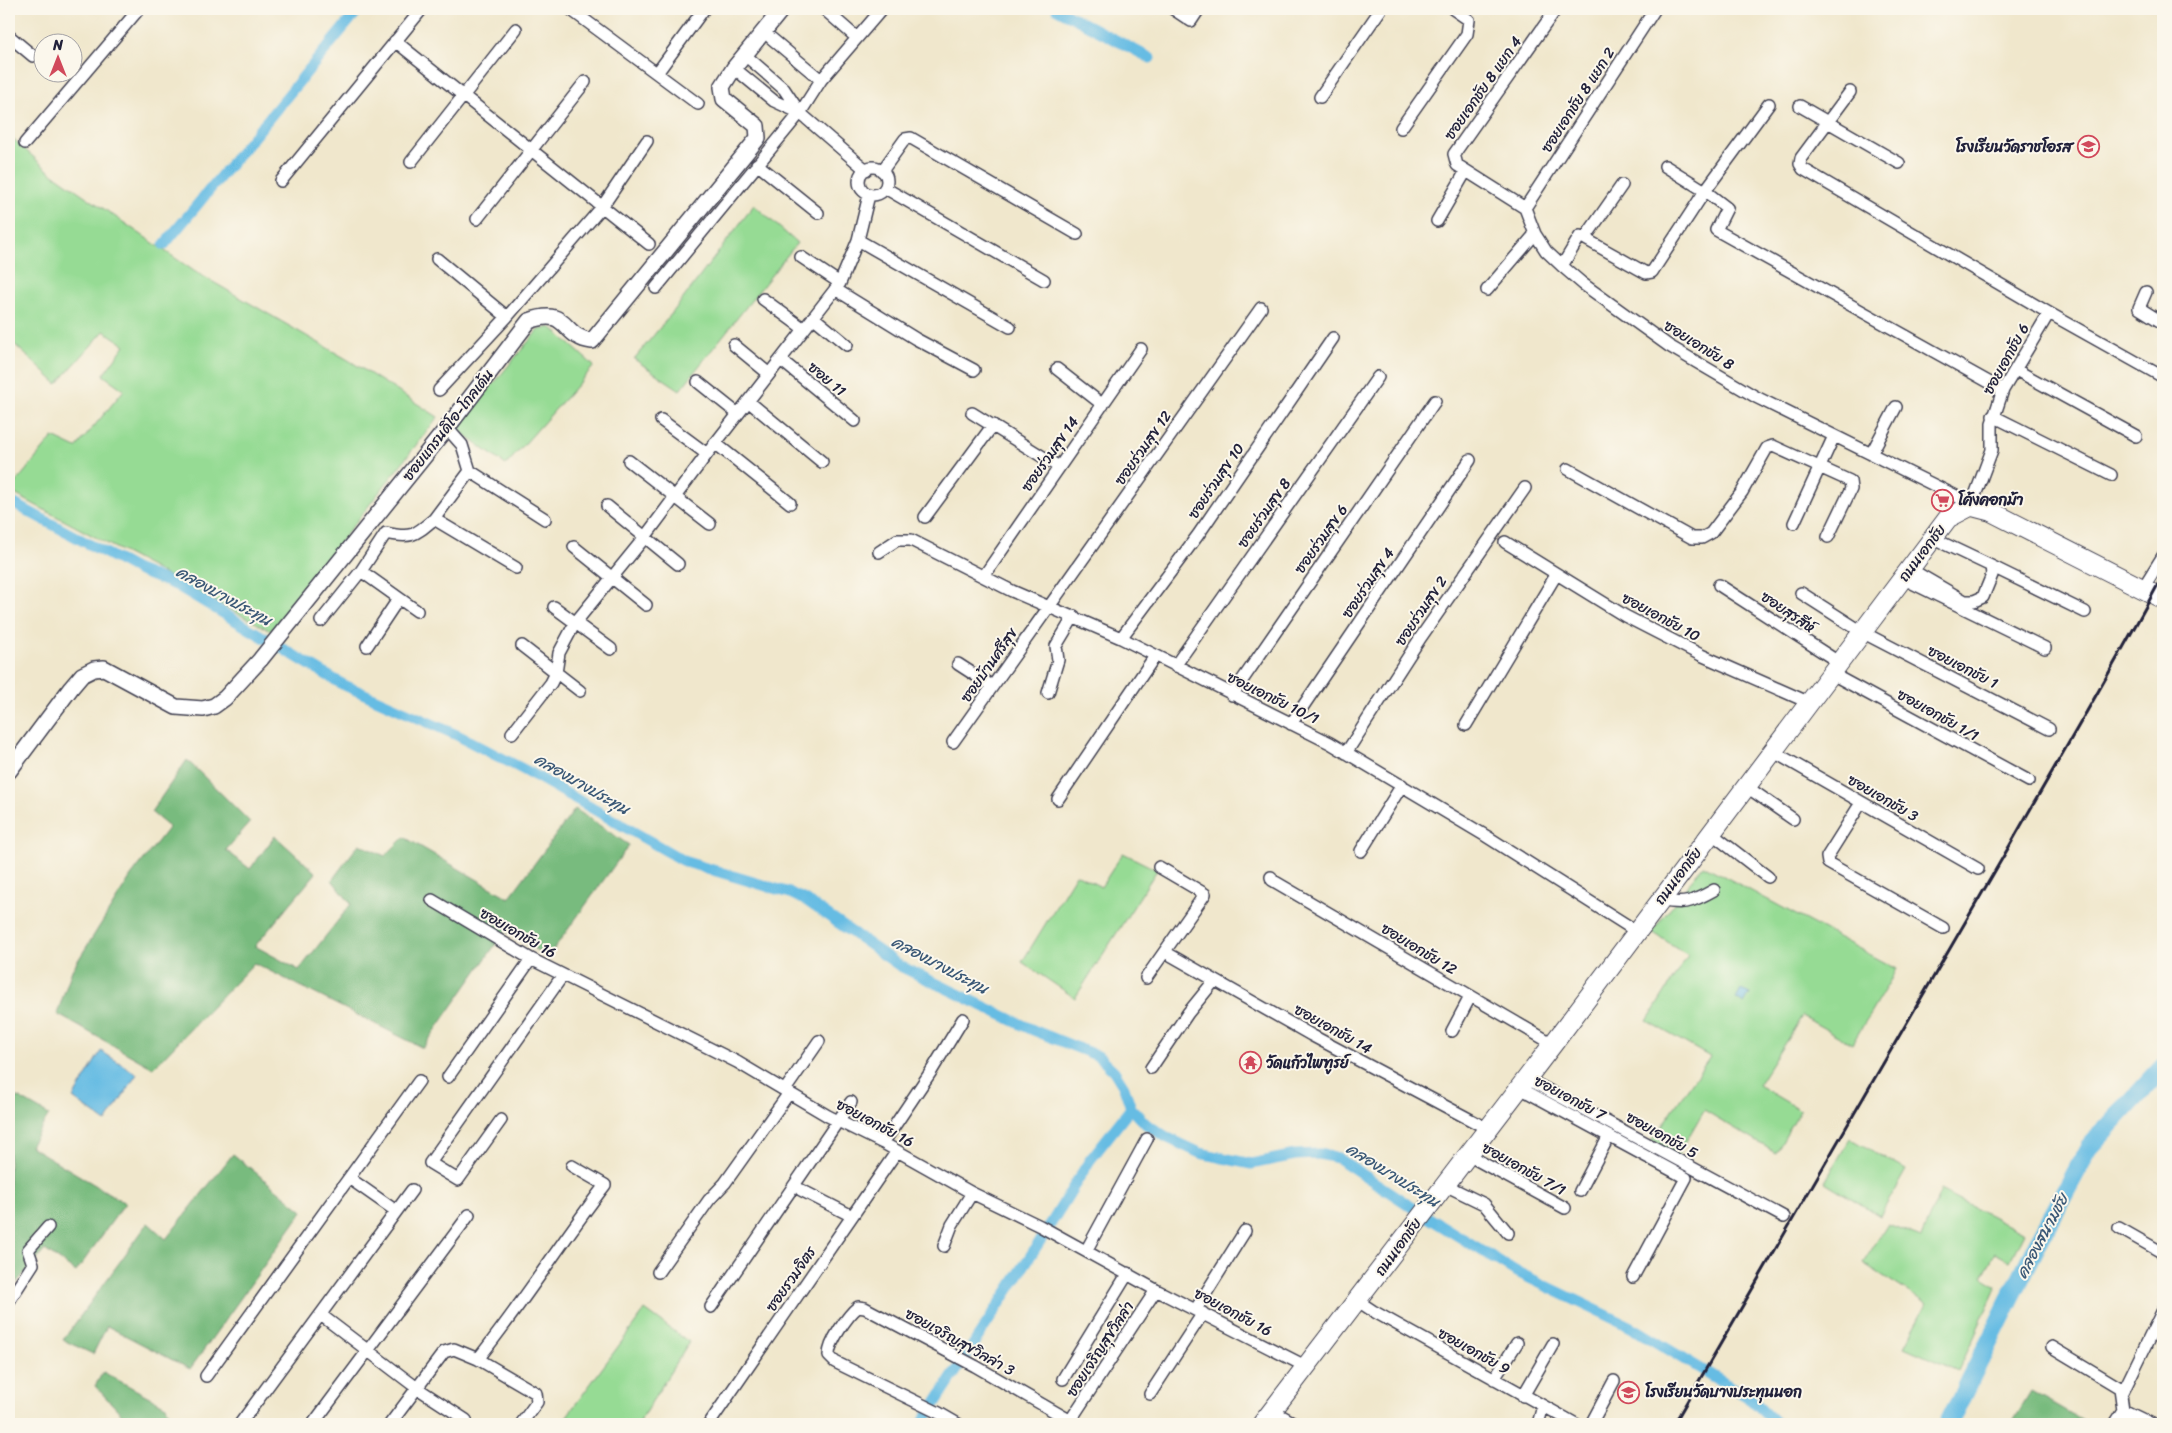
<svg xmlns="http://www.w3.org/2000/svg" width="2172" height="1433" font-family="Sriracha,'Playpen Sans Thai',sans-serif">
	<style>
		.green { fill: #96db94; stroke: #5c7e68 }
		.forest { fill: #78bb7e; stroke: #4d6e5c }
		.water { fill: #66bce3; stroke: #446f8f }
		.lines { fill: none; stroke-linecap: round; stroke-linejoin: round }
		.canal { stroke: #66bce3; stroke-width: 11 }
		.river { stroke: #66bce3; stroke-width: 19 }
		.minor-casing { stroke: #414051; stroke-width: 14 }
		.tertiary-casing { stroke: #414051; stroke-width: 18 }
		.primary-casing { stroke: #414051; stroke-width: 21 }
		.minor { stroke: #fff; stroke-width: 11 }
		.tertiary { stroke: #fff; stroke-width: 15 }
		.primary { stroke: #fff; stroke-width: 19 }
		.rail { stroke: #22223b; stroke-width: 3 }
		.labels { text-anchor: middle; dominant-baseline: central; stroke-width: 4; stroke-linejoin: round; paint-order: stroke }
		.street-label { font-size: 15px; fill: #22223b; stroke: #fbf7ec }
		.poi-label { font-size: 15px; font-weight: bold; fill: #22223b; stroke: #fbf7ec; text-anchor: start }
		.water-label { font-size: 16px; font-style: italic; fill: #3a5876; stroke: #fbf7ec }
	</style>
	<rect width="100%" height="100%" fill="#fbf7ec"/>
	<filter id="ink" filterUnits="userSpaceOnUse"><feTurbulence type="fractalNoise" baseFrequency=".02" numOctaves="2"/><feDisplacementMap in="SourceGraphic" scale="10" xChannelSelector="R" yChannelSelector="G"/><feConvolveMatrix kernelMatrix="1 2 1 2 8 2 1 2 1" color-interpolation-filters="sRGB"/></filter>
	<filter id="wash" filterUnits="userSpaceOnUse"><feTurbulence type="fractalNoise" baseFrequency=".0096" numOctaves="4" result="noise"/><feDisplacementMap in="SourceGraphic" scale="20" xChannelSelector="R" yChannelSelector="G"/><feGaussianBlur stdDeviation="1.12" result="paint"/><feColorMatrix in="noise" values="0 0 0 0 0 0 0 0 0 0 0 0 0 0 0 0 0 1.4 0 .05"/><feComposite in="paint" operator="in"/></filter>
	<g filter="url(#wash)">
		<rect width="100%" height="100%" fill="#f0e7cc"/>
		<!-- green -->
		<path class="green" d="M 9,135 L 49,171 L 194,271 L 350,361 L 438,417 L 271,631 L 9,491 L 53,437 L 76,448 L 124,390 L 103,375 L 125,345 L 104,331 L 57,384 L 11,341 L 9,343 Z
			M 754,205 L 797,243 L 680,390 L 634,359 L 673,312 Z
			M 551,327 L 594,366 L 506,465 L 456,429 L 538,330 Z
			M 1123,853 L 1157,870 L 1075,998 L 1022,962 L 1076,874 L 1101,887 Z
			M 1703,865 L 1897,969 L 1852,1044 L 1802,1016 L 1758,1085 L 1800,1110 L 1776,1153 L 1704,1110 L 1677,1157 L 1651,1141 L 1710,1057 L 1647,1021 L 1688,955 L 1652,932 Z
			M 1850,1138 L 1906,1170 L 1880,1216 L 1825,1182 Z
			M 1941,1190 L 2024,1233 L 2010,1261 L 1995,1253 L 1982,1277 L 1997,1286 L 1958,1371 L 1904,1347 L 1927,1304 L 1863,1263 L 1888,1224 L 1921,1237 Z
			M 645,1310 L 689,1342 L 638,1424 L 561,1424 Z"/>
		<!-- forest -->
		<path class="forest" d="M 187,760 L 250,822 L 226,850 L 250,869 L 275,836 L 316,873 L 255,946 L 299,970 L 351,904 L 332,880 L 359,844 L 385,856 L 404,837 L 509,898 L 575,809 L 629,845 L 548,957 L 505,931 L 423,1048 L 254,963 L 153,1068 L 57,1014 L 72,970 L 131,876 L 169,827 L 151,812 Z
			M 9,1092 L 49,1115 L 30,1146 L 125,1203 L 76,1272 L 45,1250 L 9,1291 Z
			M 233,1154 L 303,1211 L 190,1369 L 107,1326 L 93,1354 L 63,1340 L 148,1223 L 166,1239 Z
			M 103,1372 L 166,1406 L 173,1424 L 131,1424 L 95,1386 Z
			M 2031,1391 L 2089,1424 L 2011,1424 Z"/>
		<!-- water -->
		<path class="water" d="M 1741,990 L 1750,994 L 1744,1004 L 1736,999 Z
			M 101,1051 L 137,1074 L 106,1122 L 73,1098 Z"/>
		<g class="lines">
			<!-- canal -->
			<path class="canal" d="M 1057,9 L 1150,58
				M 164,245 L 359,9
				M 9,501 L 137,570 L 176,585 L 342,684 L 459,736 L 536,776 L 686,862 L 790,893 L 807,901 L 900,966 L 1033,1030 L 1098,1056 L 1114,1071 L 1124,1087 L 1131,1108 L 1146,1124 L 1168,1138 L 1200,1153 L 1251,1164 L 1295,1155 L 1319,1154 L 1338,1158 L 1421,1213 L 1515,1271 L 1631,1327 L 1751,1399 L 1777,1424
				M 922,1424 L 1042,1238 L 1090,1160 L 1131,1108"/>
			<!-- river -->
			<path class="river" d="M 1948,1424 L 2040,1239 L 2089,1148 L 2163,1067"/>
		</g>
	</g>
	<g filter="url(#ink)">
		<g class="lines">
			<defs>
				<path id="minor" d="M 570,9 L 698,104
					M 824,9 L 857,38
					M 1173,9 L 1191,21 L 1199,9
					M 1556,9 L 1454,154 L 1457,165 L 1525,208 L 1535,234 L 1546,251 L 1562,266 L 1583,284 L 1669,346 L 1756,397 L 1960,498 L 1971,506 L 1992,450 L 1992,423 L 2003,390 L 2049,313
					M 9,36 L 33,56
					M 771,38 L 821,80
					M 395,41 L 649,244
					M 745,55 L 784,89 L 800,113
					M 734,68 L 774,101 L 800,113 L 866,170
					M 657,73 L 704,9
					M 1850,92 L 1801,158 L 1800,164 L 1803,169 L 2049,313 L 2163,377
					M 1320,97 L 1381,9
					M 1769,104 L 1705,191 L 1727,208 L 1716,230 L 2003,390
					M 1800,106 L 1899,163
					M 1401,128 L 1467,34 L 1469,20 L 1453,9
					M 25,143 L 139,9
					M 411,162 L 516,29
					M 757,164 L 818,213
					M859 181a14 14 0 1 1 28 0a14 14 0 1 1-28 0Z
					M 882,171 L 905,139 L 911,138 L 1077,234
					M 281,181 L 422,9
					M 885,188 L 1044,280
					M 1525,208 L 1655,9
					M 477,219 L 585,82
					M 1437,221 L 1466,171
					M 1585,238 L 1622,185
					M 858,240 L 1010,327
					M 801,257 L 840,283
					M 437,259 L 507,317
					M 1562,266 L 1580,236 L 1646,273 L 1652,272 L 1705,191 L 1665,166
					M 656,288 L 800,113 L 821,80 L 882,9
					M 835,289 L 916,339 L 974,370
					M 1487,290 L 1535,234
					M 2146,292 L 2139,308 L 2163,323
					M 763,299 L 804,329
					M 813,317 L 847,345
					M 734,345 L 768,373
					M 781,360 L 855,421
					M 1057,369 L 1103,405
					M 2016,370 L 2136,436
					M 698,382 L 738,414
					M 439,390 L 507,317 L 602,207 L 647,141
					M 748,401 L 822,462
					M 972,413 L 1059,467
					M 1993,416 L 2111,475
					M 661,420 L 707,454
					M 447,428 L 462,445 L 470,471 L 545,519
					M 715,443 L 790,503
					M 1871,454 L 1896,407
					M 629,461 L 710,524
					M 1568,469 L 1692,538 L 1702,538 L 1711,533 L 1742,492 L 1767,448 L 1773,446 L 1850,481 L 1851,489 L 1828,537
					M 470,471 L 434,519 L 516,568
					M 607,506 L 678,564
					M 925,517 L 993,425
					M 1794,523 L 1834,436
					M 1505,542 L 1625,616 L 1701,655 L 1810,703
					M 574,547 L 646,605
					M 879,552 L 897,540 L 911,540 L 1012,591 L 1121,638 L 1330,743 L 1486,836 L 1636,931
					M 1991,566 L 2085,612
					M 1910,569 L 1965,601 L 1974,601 L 1983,597 L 1992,575 L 1991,566 L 1932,538
					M 361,571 L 417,611
					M 984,576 L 1141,349
					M 1902,578 L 2045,648
					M 1719,585 L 1840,663
					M 2143,588 L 2163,556
					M 1801,593 L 1862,632 L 2049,729
					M 554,607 L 611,649
					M 321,621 L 361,571 L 386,533 C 412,539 415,535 434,519
					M 1121,638 L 1198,535 L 1333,338
					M 367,646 L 399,598
					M 522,646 L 580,691
					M 958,664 L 992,686
					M 1175,666 L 1378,377
					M 1832,674 L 2029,781
					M 1048,693 L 1058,660 L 1056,646 L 1074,616
					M 1232,695 L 1435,401
					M 1291,724 L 1470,460
					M 1466,725 L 1556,575
					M 512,733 L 551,683 L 556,673 L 559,653 L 575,623 L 645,537 L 707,454 L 840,283 L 858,240 L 869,195
					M 953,742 L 1261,308
					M 1774,752 L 1978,869
					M 1346,753 L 1421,637 L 1525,488
					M 1747,787 L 1793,819
					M 1058,799 L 1155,656
					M 1861,803 L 1827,857 L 1828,863 L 1943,928
					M 1711,833 L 1768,877
					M 1361,851 L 1402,785
					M 1271,877 L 1272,880 L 1553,1044
					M 432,900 L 531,959 L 737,1062 L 828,1116 L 883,1143 L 972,1193 L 1040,1226 L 1156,1290 L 1307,1367
					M 1659,900 C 1684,905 1691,903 1714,890
					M 1165,952 L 1311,1035 L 1488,1129
					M 1146,978 L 1205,894 L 1159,867
					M 1452,1031 L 1470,997
					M 1151,1068 L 1188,1013 L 1214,981
					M 448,1077 L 531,959
					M 1527,1079 L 1784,1217
					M 1520,1088 L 1686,1178 L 1633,1277
					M 785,1090 L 819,1041
					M 501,1120 L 458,1180 L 430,1163 L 563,975
					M 883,1143 L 932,1070 L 963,1019
					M 1468,1155 L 1565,1208
					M 349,1178 L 396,1211
					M 1445,1185 L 1484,1204 L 1508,1233
					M 801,1190 L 852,1216
					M 1580,1191 L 1609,1136
					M 2119,1228 L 2163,1253
					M 944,1246 L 952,1225 L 972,1193
					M 1086,1251 L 1147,1139
					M 658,1272 L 709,1200 L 725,1183 L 789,1093
					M 9,1301 L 33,1264 L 28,1250 L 48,1227
					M 1358,1301 L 1373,1311 L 1576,1424
					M 711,1307 L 851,1102
					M 1196,1309 L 1245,1231
					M 321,1315 L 417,1388 L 466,1420
					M 2052,1347 L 2120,1388 L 2123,1410 L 2152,1424
					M 478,1359 L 536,1393 L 537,1402 L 521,1424
					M 206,1376 L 419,1081
					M 1063,1379 L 1128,1273
					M 1494,1379 L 1517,1343
					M 1150,1394 L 1203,1313
					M 2122,1394 L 2163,1310
					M 1523,1396 L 1553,1344
					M 1273,1411 L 1296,1424
					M 240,1424 L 412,1190
					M 313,1424 L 469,1215
					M 390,1424 L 444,1352 L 454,1349 L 478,1359 C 523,1303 561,1242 605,1185 L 572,1166
					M 709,1424 L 897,1151
					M 958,1424 L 939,1413 L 835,1362 L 829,1356 C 828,1343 848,1315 858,1307 L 865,1308 L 975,1366 L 1071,1421
					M 1068,1424 L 1156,1290
					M 1538,1424 L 1543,1406
					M 1591,1424 L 1614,1381
					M 2114,1424 L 2123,1410"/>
				<path id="tertiary" d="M 9,771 L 71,688 L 82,675 L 94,669 L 104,668 L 176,707 L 203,709 L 214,706 L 225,698 L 260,660 L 447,428 L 529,321 C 570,306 560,337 592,341 L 758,138 L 757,126 L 724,99 L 722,87 L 734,68 L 782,9"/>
				<path id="primary" d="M 1262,1424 L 1553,1044 L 1948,518 L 1971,506 L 1990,511 L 2163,599"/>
			</defs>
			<!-- minor casing -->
			<use href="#minor" class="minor-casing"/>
			<!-- tertiary casing -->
			<use href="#tertiary" class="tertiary-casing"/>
			<!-- primary casing -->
			<use href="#primary" class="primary-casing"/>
			<!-- minor -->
			<use href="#minor" class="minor"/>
			<!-- tertiary -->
			<use href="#tertiary" class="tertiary"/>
			<!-- primary -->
			<use href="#primary" class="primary"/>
			<!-- rail -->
			<path class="rail" d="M 1674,1424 C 1787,1231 1899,1038 2010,845 C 2061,755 2114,667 2163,575"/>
		</g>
	</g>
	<!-- icons -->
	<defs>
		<symbol id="school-ring" viewBox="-11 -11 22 22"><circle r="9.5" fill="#fbf7ec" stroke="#d1495b" stroke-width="1.5"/><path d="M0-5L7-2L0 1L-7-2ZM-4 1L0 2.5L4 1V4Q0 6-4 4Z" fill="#d1495b"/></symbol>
		<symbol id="supermarket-ring" viewBox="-11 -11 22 22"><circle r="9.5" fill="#fbf7ec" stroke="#d1495b" stroke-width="1.5"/><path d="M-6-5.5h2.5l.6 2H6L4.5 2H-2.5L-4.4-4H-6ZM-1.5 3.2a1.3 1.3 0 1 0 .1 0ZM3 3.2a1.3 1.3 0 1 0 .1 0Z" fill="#d1495b"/></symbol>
		<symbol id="temple-ring" viewBox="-11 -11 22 22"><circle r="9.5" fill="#fbf7ec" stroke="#d1495b" stroke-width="1.5"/><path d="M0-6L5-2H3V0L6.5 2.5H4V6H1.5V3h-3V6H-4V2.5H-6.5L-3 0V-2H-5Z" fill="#d1495b"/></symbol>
	</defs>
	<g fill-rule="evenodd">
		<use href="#school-ring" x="2076" y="134" width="25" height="25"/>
		<use href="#supermarket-ring" x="1930" y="488" width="25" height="25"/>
		<use href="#temple-ring" x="1238" y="1050" width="25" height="25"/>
		<use href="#school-ring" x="1616" y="1380" width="25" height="25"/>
	</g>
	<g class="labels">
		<!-- street labels -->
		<g class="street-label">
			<text transform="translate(1483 88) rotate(-55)">ซอยเอกชัย 8 แยก 4</text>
			<text transform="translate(1578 100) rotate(-57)">ซอยเอกชัย 8 แยก 2</text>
			<text transform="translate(1699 345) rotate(32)">ซอยเอกชัย 8</text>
			<text transform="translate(2006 359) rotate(-61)">ซอยเอกชัย 6</text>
			<text transform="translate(827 379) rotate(40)">ซอย 11</text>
			<text transform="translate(448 425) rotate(-52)">ซอยแกรนดิโอ-โกลเด้น</text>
			<text transform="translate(1143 448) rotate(-55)">ซอยร่วมสุข 12</text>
			<text transform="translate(1050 454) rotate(-55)">ซอยร่วมสุข 14</text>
			<text transform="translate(1216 481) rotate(-56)">ซอยร่วมสุข 10</text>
			<text transform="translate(1264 513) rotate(-55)">ซอยร่วมสุข 8</text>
			<text transform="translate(1321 539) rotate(-55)">ซอยร่วมสุข 6</text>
			<text transform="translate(1922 553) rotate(-53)">ถนนเอกชัย</text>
			<text transform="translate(1368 583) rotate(-56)">ซอยร่วมสุข 4</text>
			<text transform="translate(1421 611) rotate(-56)">ซอยร่วมสุข 2</text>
			<text transform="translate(1788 612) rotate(34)">ซอยสุรสีห์</text>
			<text transform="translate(1661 617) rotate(28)">ซอยเอกชัย 10</text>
			<text transform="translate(989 665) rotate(-55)">ซอยบ้านศรีสุข</text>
			<text transform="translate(1963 667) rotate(27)">ซอยเอกชัย 1</text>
			<text transform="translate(1273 698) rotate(26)">ซอยเอกชัย 10/1</text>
			<text transform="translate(1938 715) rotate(29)">ซอยเอกชัย 1/1</text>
			<text transform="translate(1883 798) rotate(30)">ซอยเอกชัย 3</text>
			<text transform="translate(1678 876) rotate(-53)">ถนนเอกชัย</text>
			<text transform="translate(518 933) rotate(30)">ซอยเอกชัย 16</text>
			<text transform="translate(1419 949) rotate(31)">ซอยเอกชัย 12</text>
			<text transform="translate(1333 1029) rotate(29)">ซอยเอกชัย 14</text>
			<text transform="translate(1570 1098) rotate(28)">ซอยเอกชัย 7</text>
			<text transform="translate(875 1123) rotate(28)">ซอยเอกชัย 16</text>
			<text transform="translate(1662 1135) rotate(29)">ซอยเอกชัย 5</text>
			<text transform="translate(1524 1169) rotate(29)">ซอยเอกชัย 7/1</text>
			<text transform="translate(1398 1247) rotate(-54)">ถนนเอกชัย</text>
			<text transform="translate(791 1279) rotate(-55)">ซอยรวมจิตร</text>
			<text transform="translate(1233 1312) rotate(28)">ซอยเอกชัย 16</text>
			<text transform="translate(960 1342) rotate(29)">ซอยเจริญสุขวิลล่า 3</text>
			<text transform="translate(1100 1349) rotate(-57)">ซอยเจริญสุขวิลล่า</text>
			<text transform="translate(1474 1351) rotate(29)">ซอยเอกชัย 9</text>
		</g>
		<!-- poi labels -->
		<g class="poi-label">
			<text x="2072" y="147" text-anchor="end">โรงเรียนวัดราชโอรส</text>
			<text x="1958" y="500">โค้งคอกม้า</text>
			<text x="1266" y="1063">วัดแก้วไพฑูรย์</text>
			<text x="1645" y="1392">โรงเรียนวัดบางประทุนนอก</text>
		</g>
		<!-- water labels -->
		<g class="water-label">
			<text transform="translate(224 596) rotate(29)">คลองบางประทุน</text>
			<text transform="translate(582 784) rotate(30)">คลองบางประทุน</text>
			<text transform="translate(940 965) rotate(28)">คลองบางประทุน</text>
			<text transform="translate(1393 1175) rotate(32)">คลองบางประทุน</text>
			<text transform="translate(2042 1236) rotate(-62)">คลองสนามชัย</text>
		</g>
	</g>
	<!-- margin -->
	<rect width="2172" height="1433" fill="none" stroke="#fbf7ec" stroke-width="30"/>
	<!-- north arrow -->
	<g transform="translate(58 58)"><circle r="24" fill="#fbf7ec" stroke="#a4a2a5"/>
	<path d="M0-4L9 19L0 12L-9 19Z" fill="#d1495b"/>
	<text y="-8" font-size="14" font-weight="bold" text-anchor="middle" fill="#22223b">N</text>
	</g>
</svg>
